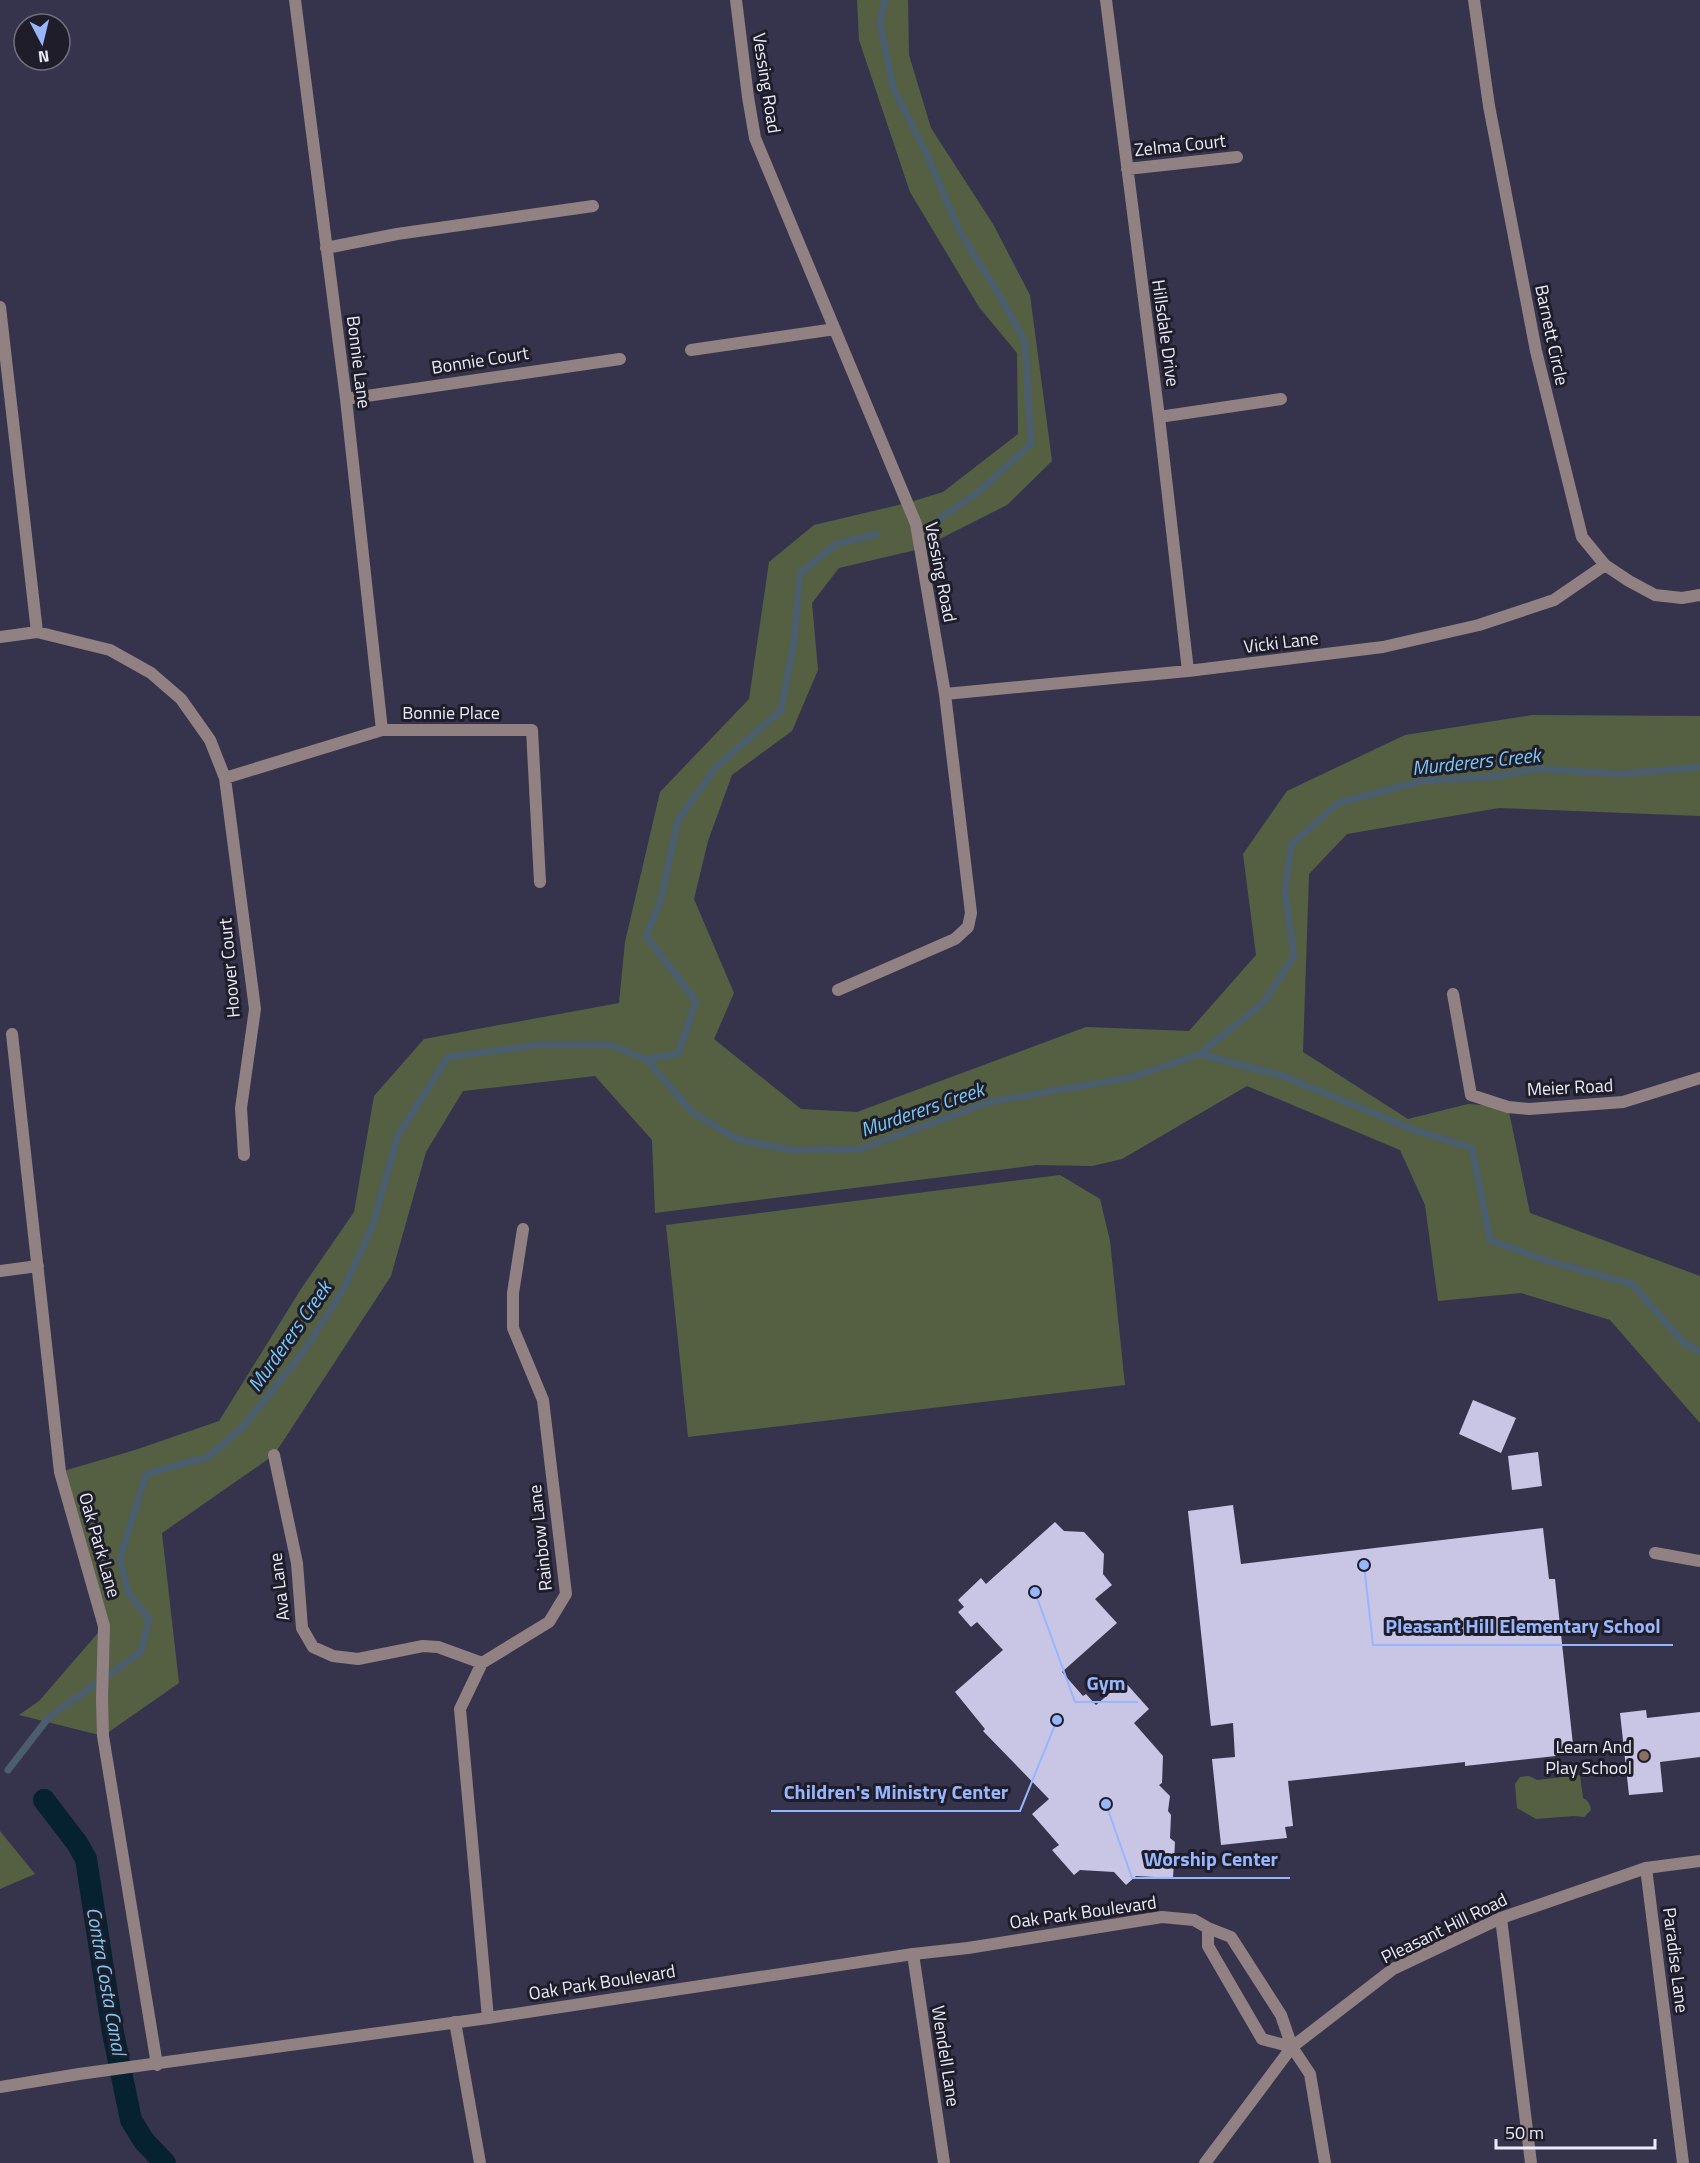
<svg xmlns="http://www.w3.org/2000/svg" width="1700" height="2163" font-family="'Titillium Web',sans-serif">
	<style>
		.green { fill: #556042 }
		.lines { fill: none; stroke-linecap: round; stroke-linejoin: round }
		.stream { stroke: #4b5e6e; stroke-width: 7 }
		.canal { stroke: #062231; stroke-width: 22 }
		.building { fill: #c8c5e5 }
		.minor { stroke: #928182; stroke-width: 12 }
		.tertiary { stroke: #928182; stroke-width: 12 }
		.education-dot { fill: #8d6e63; stroke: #1e1d29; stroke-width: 2 }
		.labels { text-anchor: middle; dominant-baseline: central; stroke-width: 6; stroke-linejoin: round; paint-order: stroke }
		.street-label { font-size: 18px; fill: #ecebfb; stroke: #1e1d29 }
		.poi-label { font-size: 18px; fill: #ecebfb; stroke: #1e1d29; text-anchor: end }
		.water-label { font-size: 20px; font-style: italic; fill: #79caf7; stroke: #1e1d29 }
		.leader { fill: none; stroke: #97b6fd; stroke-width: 2 }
		.callout-dot { fill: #97b6fd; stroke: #1e1d29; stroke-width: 2 }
		.callout-label { font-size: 20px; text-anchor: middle; font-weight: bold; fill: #97b6fd; stroke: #1e1d29; stroke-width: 6; stroke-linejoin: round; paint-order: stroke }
	</style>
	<rect width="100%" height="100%" fill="#36344d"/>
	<!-- green -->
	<path class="green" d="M 857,0 L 908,0 L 909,55 L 931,128 L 993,224 L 1030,295 L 1052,461 L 1007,505 L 920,549 L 839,568 L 812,603 L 818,670 L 792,731 L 732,775 L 708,841 L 694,899 L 734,993 L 714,1039 L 801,1109 L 857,1112 L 1086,1027 L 1189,1031 L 1256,955 L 1243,854 L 1287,791 L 1405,735 L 1532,715 L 1700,716 L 1700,816 L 1499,808 L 1347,834 L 1309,874 L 1303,1052 L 1408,1119 L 1468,1104 L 1508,1107 L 1530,1213 L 1700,1276 L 1700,1423 L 1610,1320 L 1521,1293 L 1438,1301 L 1425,1205 L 1400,1150 L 1247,1086 L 1122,1159 L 1092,1166 L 1037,1165 L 655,1213 L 652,1140 L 595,1076 L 463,1091 L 426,1152 L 391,1276 L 274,1455 L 162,1533 L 179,1683 L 103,1736 L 19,1715 L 39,1701 L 104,1626 L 60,1472 L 135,1450 L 219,1421 L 301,1289 L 354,1212 L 374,1096 L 424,1039 L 619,1003 L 625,942 L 660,792 L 749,699 L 769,562 L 814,525 L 907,503 L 943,492 L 1018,434 L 1017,353 L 979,307 L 910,192 L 859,40 Z
		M 1060,1175 L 1100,1199 L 1110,1241 L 1125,1385 L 688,1437 L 666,1225 Z
		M 1580,1775 L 1583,1798 C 1589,1801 1590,1804 1591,1810 L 1584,1817 L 1574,1816 L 1536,1819 L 1517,1808 L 1515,1784 L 1520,1777 L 1529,1776 L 1537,1780 Z
		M 0,1831 L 35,1874 L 0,1889 Z"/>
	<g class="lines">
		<!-- stream -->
		<path class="stream" d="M 885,0 L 880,21 L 893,88 L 925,151 L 961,234 L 998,293 L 1025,342 L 1031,444 L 976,494 L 940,518
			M 1200,1054 L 1283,1076 L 1417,1131 L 1472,1148 L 1490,1240 L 1545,1260 L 1632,1284 L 1685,1344 L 1700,1351
			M 646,1059 L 678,1054 L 696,1001 L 646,936 L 661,899 L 678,820 L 715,768 L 781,710 L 794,642 L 800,573 L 836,544 L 877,534
			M 8,1770 L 49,1717 L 141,1652 L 149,1619 L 128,1592 L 120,1559 L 146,1474 L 208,1457 L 242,1428 L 304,1351 L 343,1290 L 373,1225 L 398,1135 L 448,1057 L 537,1045 L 610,1045 L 646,1059 L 693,1113 L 737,1139 L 790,1150 L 861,1149 L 990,1102 L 1133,1077 L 1200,1054 L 1264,1002 L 1294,956 L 1285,891 L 1291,845 L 1338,803 L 1422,781 L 1493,777 L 1537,769 L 1622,774 L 1700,767"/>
		<!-- canal -->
		<path class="canal" d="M 44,1800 L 77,1843 L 86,1859 L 113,2033 L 131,2120 L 144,2141 L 165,2163"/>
	</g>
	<!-- building -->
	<path class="building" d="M 1473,1400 L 1516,1418 L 1501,1453 L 1459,1434 Z
		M 1538,1452 L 1542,1486 L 1512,1490 L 1508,1456 Z
		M 1233,1505 L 1241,1564 L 1543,1528 L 1549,1579 L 1555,1579 L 1574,1754 L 1465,1766 L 1465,1762 L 1288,1781 L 1293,1826 L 1285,1827 L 1287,1838 L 1221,1845 L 1212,1759 L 1235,1757 L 1233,1723 L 1211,1726 L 1188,1511 Z
		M 1055,1522 L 1064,1531 L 1084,1532 L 1104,1554 L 1103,1574 L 1112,1585 L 1095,1599 L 1117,1623 L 1062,1672 L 1083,1696 L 1086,1694 L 1096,1705 L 1124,1681 L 1149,1709 L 1134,1723 L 1163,1756 L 1162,1783 L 1159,1785 L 1170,1796 L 1168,1811 L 1171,1815 L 1170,1838 L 1175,1842 L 1173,1878 L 1136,1876 L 1126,1885 L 1114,1872 L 1080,1870 L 1074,1875 L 1052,1850 L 1059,1845 L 1032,1814 L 1049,1799 L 983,1731 L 985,1729 L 955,1692 L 1003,1650 L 977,1622 L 971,1627 L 958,1612 L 964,1607 L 958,1600 L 981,1578 L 986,1584 Z
		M 1646,1710 L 1647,1718 L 1700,1712 L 1700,1757 L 1660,1762 L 1663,1792 L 1629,1795 L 1620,1713 Z"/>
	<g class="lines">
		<!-- minor -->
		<path class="minor" d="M 295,0 L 346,399 L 382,730
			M 736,0 L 748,97 L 755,138 L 916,524 L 945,694 L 971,913 L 968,927 L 955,939 L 838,990
			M 1106,0 L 1159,417 L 1188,671
			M 1474,0 L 1489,106 L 1536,351 L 1582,537 L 1605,565 L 1629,581 L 1655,595 L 1682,598 L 1700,595
			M 1127,169 L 1237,157
			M 326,248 L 397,234 L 593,206
			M 0,307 L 37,632
			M 691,350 L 835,329
			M 346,399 L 620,359
			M 1159,417 L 1281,399
			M 0,637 L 37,632 L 110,650 L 151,673 L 181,699 L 210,740 L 225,778 L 255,1009 L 241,1108 L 244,1155
			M 945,694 L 1188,671 L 1383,647 L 1479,625 L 1554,600 L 1605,565
			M 225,778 L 382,730 L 532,730 L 540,882
			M 1453,994 L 1471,1095 L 1508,1107 L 1529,1109 L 1623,1102 L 1700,1078
			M 12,1034 L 60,1472 L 104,1626 L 102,1699 L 103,1736 L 157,2065
			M 0,1271 L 38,1266
			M 274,1455 L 297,1563 L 302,1628 L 313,1647 L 333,1656 L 358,1659 L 423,1646 L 438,1647 L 482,1663
			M 1655,1553 L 1700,1561
			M 1646,1868 L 1683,2163
			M 1501,1918 L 1531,2163
			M 913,1954 L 944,2163
			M 488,2018 L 460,1709 L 482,1663 L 549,1622 L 566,1594 L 543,1400 L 513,1328 L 513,1293 L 523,1229
			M 455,2022 L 480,2163
			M 1292,2047 L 1310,2074 L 1325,2163"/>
		<!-- tertiary -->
		<path class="tertiary" d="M 1208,1928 L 1208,1946 L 1262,2039 L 1292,2047
			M 0,2087 L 79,2074 L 488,2018 L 913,1954 L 968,1948 L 1162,1917 L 1194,1920 L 1208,1928 L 1231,1937 L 1281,2015 L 1292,2047
			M 1205,2163 L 1292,2047 L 1393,1969 L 1501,1918 L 1646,1868 L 1700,1861"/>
	</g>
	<!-- markers -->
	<circle class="education-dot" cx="1644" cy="1756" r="6"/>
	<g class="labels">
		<!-- street labels -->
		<g class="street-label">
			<text transform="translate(767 83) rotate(81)">Vessing Road</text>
			<text transform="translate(1180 145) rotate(-6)">Zelma Court</text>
			<text transform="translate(1166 333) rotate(82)">Hillsdale Drive</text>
			<text transform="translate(1552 335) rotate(78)">Barnett Circle</text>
			<text transform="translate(480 360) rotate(-9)">Bonnie Court</text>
			<text transform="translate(359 362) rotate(83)">Bonnie Lane</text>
			<text transform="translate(941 572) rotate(79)">Vessing Road</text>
			<text transform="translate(1281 642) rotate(-7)">Vicki Lane</text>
			<text x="451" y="712">Bonnie Place</text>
			<text transform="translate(229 968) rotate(-95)">Hoover Court</text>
			<text transform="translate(1570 1087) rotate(-3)">Meier Road</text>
			<text transform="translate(540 1538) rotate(-96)">Rainbow Lane</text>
			<text transform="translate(100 1545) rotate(74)">Oak Park Lane</text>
			<text transform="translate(279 1587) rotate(-97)">Ava Lane</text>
			<text transform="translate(1083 1912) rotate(-8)">Oak Park Boulevard</text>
			<text transform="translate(1444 1928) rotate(-26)">Pleasant Hill Road</text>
			<text transform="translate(1676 1960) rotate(83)">Paradise Lane</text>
			<text transform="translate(602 1982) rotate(-9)">Oak Park Boulevard</text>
			<text transform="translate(946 2056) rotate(81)">Wendell Lane</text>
		</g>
		<!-- poi labels -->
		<g class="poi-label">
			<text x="1632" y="1746">Learn And<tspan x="1632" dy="21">Play School</tspan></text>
		</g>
		<!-- water labels -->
		<g class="water-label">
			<text transform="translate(1476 761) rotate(-6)">Murderers Creek</text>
			<text transform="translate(922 1109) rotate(-19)">Murderers Creek</text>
			<text transform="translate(289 1336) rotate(-55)">Murderers Creek</text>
			<text transform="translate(107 1981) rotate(80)">Contra Costa Canal</text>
		</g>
	</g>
	<!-- callouts -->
	<path class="leader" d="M1364 1565L1373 1645H1673M1035 1592L1075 1702H1138M1057 1720L1020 1811H771M1106 1804L1132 1878H1290"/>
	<g class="callout-dot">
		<circle cx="1364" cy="1565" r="6"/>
		<circle cx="1035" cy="1592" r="6"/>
		<circle cx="1057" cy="1720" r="6"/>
		<circle cx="1106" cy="1804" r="6"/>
	</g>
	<g class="callout-label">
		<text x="1523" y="1633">Pleasant Hill Elementary School</text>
		<text x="1106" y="1690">Gym</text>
		<text x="896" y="1799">Children's Ministry Center</text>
		<text x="1211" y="1866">Worship Center</text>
	</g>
	<!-- north arrow -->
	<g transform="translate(42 42) rotate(173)"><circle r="28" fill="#1e1d29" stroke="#706f7d" stroke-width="1.5"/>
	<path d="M0-4.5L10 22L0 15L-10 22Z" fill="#97b6fd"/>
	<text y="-9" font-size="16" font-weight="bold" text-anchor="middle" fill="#ecebfb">N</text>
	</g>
	<!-- scale -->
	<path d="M1496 2139v9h159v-9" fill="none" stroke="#ecebfb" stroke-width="3"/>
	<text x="1505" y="2139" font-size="18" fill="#ecebfb" stroke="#1e1d29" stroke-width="4.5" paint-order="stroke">50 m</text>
</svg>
